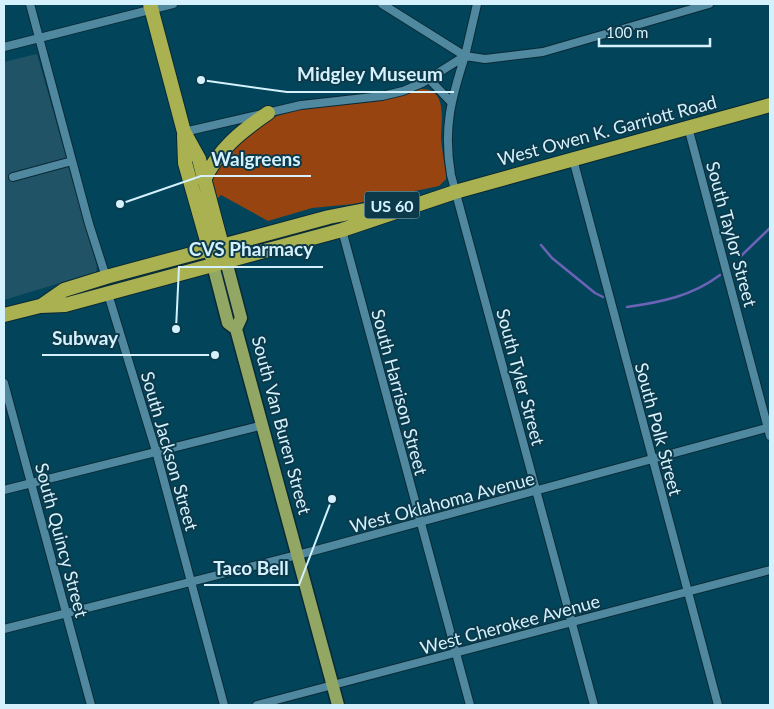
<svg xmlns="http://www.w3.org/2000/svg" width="774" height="709" font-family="Lato,sans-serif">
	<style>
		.built { fill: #205366 }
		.green { fill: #984411 }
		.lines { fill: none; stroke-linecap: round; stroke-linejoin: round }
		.stream { stroke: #6c63b7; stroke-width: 2.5 }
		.minor-casing { stroke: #0a2935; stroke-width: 10 }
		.primary-casing { stroke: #0a2935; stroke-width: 15 }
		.trunk-casing { stroke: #0a2935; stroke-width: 16 }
		.minor { stroke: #4f889f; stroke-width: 8 }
		.primary { stroke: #93a764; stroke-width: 12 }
		.trunk { stroke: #aab150; stroke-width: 14 }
		.labels { text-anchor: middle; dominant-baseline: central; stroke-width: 4; stroke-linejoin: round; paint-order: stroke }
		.shield { fill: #0c3a4a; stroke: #99bac8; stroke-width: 1 }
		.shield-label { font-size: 16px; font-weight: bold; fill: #d5f1fe }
		.street-label { font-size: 18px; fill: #d5f1fe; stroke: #0c3a4a }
		.leader { fill: none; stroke: #d5f1fe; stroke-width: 2 }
		.callout-dot { fill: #d5f1fe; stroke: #0c3a4a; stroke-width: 2 }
		.callout-label { font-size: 19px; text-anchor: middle; font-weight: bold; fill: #d5f1fe; stroke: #0c3a4a; stroke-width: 4; stroke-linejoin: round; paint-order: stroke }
	</style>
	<rect width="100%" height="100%" fill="#02455a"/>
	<!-- built -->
	<path class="built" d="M 37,54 L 97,266 L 96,272 L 4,300 L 4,62 Z"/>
	<!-- green -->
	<path class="green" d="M 420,89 C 448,88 441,119 441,138 C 442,150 444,162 446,174 L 446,179 L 439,186 L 353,204 L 312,208 L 268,221 L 221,195 L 217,199 L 210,176 L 218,162 L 259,124 L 277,116 L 302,109 L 385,100 Z"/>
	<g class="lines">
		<!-- stream -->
		<path class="stream" d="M 541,245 L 552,258 L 595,293 L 603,297
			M 741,256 L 770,228
			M 627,307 C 662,302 692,296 720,275"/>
		<defs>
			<path id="minor" d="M 30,4 L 89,224 L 106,277
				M 382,4 L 465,56 L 485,59 L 543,52 L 709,4
				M 4,47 L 173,4
				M 465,56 C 451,99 443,129 451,175 L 594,705
				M 429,79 L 451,102
				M 688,127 L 770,436
				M 184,132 L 301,105 L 382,96 L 403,91 L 422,83 L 465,56 L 477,4
				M 573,159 L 718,705
				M 13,177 L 72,161
				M 342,230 L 470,705
				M 108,294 L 156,451 L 224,705
				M 4,383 L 91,705
				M 4,490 L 263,425
				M 4,629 L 313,551 L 770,427
				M 257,705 L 770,570"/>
			<path id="primary" d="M 226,261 L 241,318 L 236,329 L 338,705
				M 213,265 L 228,323 L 236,329"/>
			<path id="trunk" d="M 150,4 L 184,132 L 199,159 L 224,253
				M 184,135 L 185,163 L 211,255
				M 204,180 C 219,149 240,132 268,113
				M 41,306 L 64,290 L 106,277 L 329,217 L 401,203
				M 4,315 L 40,306 L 65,305 L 342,230 L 455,192 L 770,105"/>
		</defs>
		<!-- minor casing -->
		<use href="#minor" class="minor-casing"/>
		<!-- primary casing -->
		<use href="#primary" class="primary-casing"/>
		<!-- trunk casing -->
		<use href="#trunk" class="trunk-casing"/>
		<!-- minor -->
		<use href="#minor" class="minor"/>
		<!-- primary -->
		<use href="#primary" class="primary"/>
		<!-- trunk -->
		<use href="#trunk" class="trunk"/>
	</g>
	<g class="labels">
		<!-- shield labels -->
		<rect class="shield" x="364.5" y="191.5" width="55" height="27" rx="4"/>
		<g class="shield-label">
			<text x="392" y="205">US 60</text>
		</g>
		<!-- street labels -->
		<g class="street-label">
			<text transform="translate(607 130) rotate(-15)">West Owen K. Garriott Road</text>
			<text transform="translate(732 234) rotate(75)">South Taylor Street</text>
			<text transform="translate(521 377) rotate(75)">South Tyler Street</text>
			<text transform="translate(400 392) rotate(75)">South Harrison Street</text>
			<text transform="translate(282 425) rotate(75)">South Van Buren Street</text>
			<text transform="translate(659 429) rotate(75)">South Polk Street</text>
			<text transform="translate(170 451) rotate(74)">South Jackson Street</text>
			<text transform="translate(442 502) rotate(-15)">West Oklahoma Avenue</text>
			<text transform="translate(62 540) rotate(75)">South Quincy Street</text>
			<text transform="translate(510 624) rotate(-15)">West Cherokee Avenue</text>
		</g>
	</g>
	<!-- callouts -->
	<path class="leader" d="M201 80L287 92H454M120 204L201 176H311M176 329L179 267H323M215 355L128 355H42M332 499L299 585H204"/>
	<g class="callout-dot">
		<circle cx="201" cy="80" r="5"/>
		<circle cx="120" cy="204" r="5"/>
		<circle cx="176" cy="329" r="5"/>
		<circle cx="215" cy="355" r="5"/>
		<circle cx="332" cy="499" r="5"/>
	</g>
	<g class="callout-label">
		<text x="370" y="81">Midgley Museum</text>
		<text x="256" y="166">Walgreens</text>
		<text x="251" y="256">CVS Pharmacy</text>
		<text x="85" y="345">Subway</text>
		<text x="251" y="575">Taco Bell</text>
	</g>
	<!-- border -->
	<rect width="774" height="709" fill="none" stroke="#d5f1fe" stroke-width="10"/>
	<!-- scale -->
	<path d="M599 38v8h111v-8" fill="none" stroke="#d5f1fe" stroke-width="2.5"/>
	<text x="606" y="38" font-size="15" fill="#d5f1fe" stroke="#0c3a4a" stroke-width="4" paint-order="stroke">100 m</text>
</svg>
